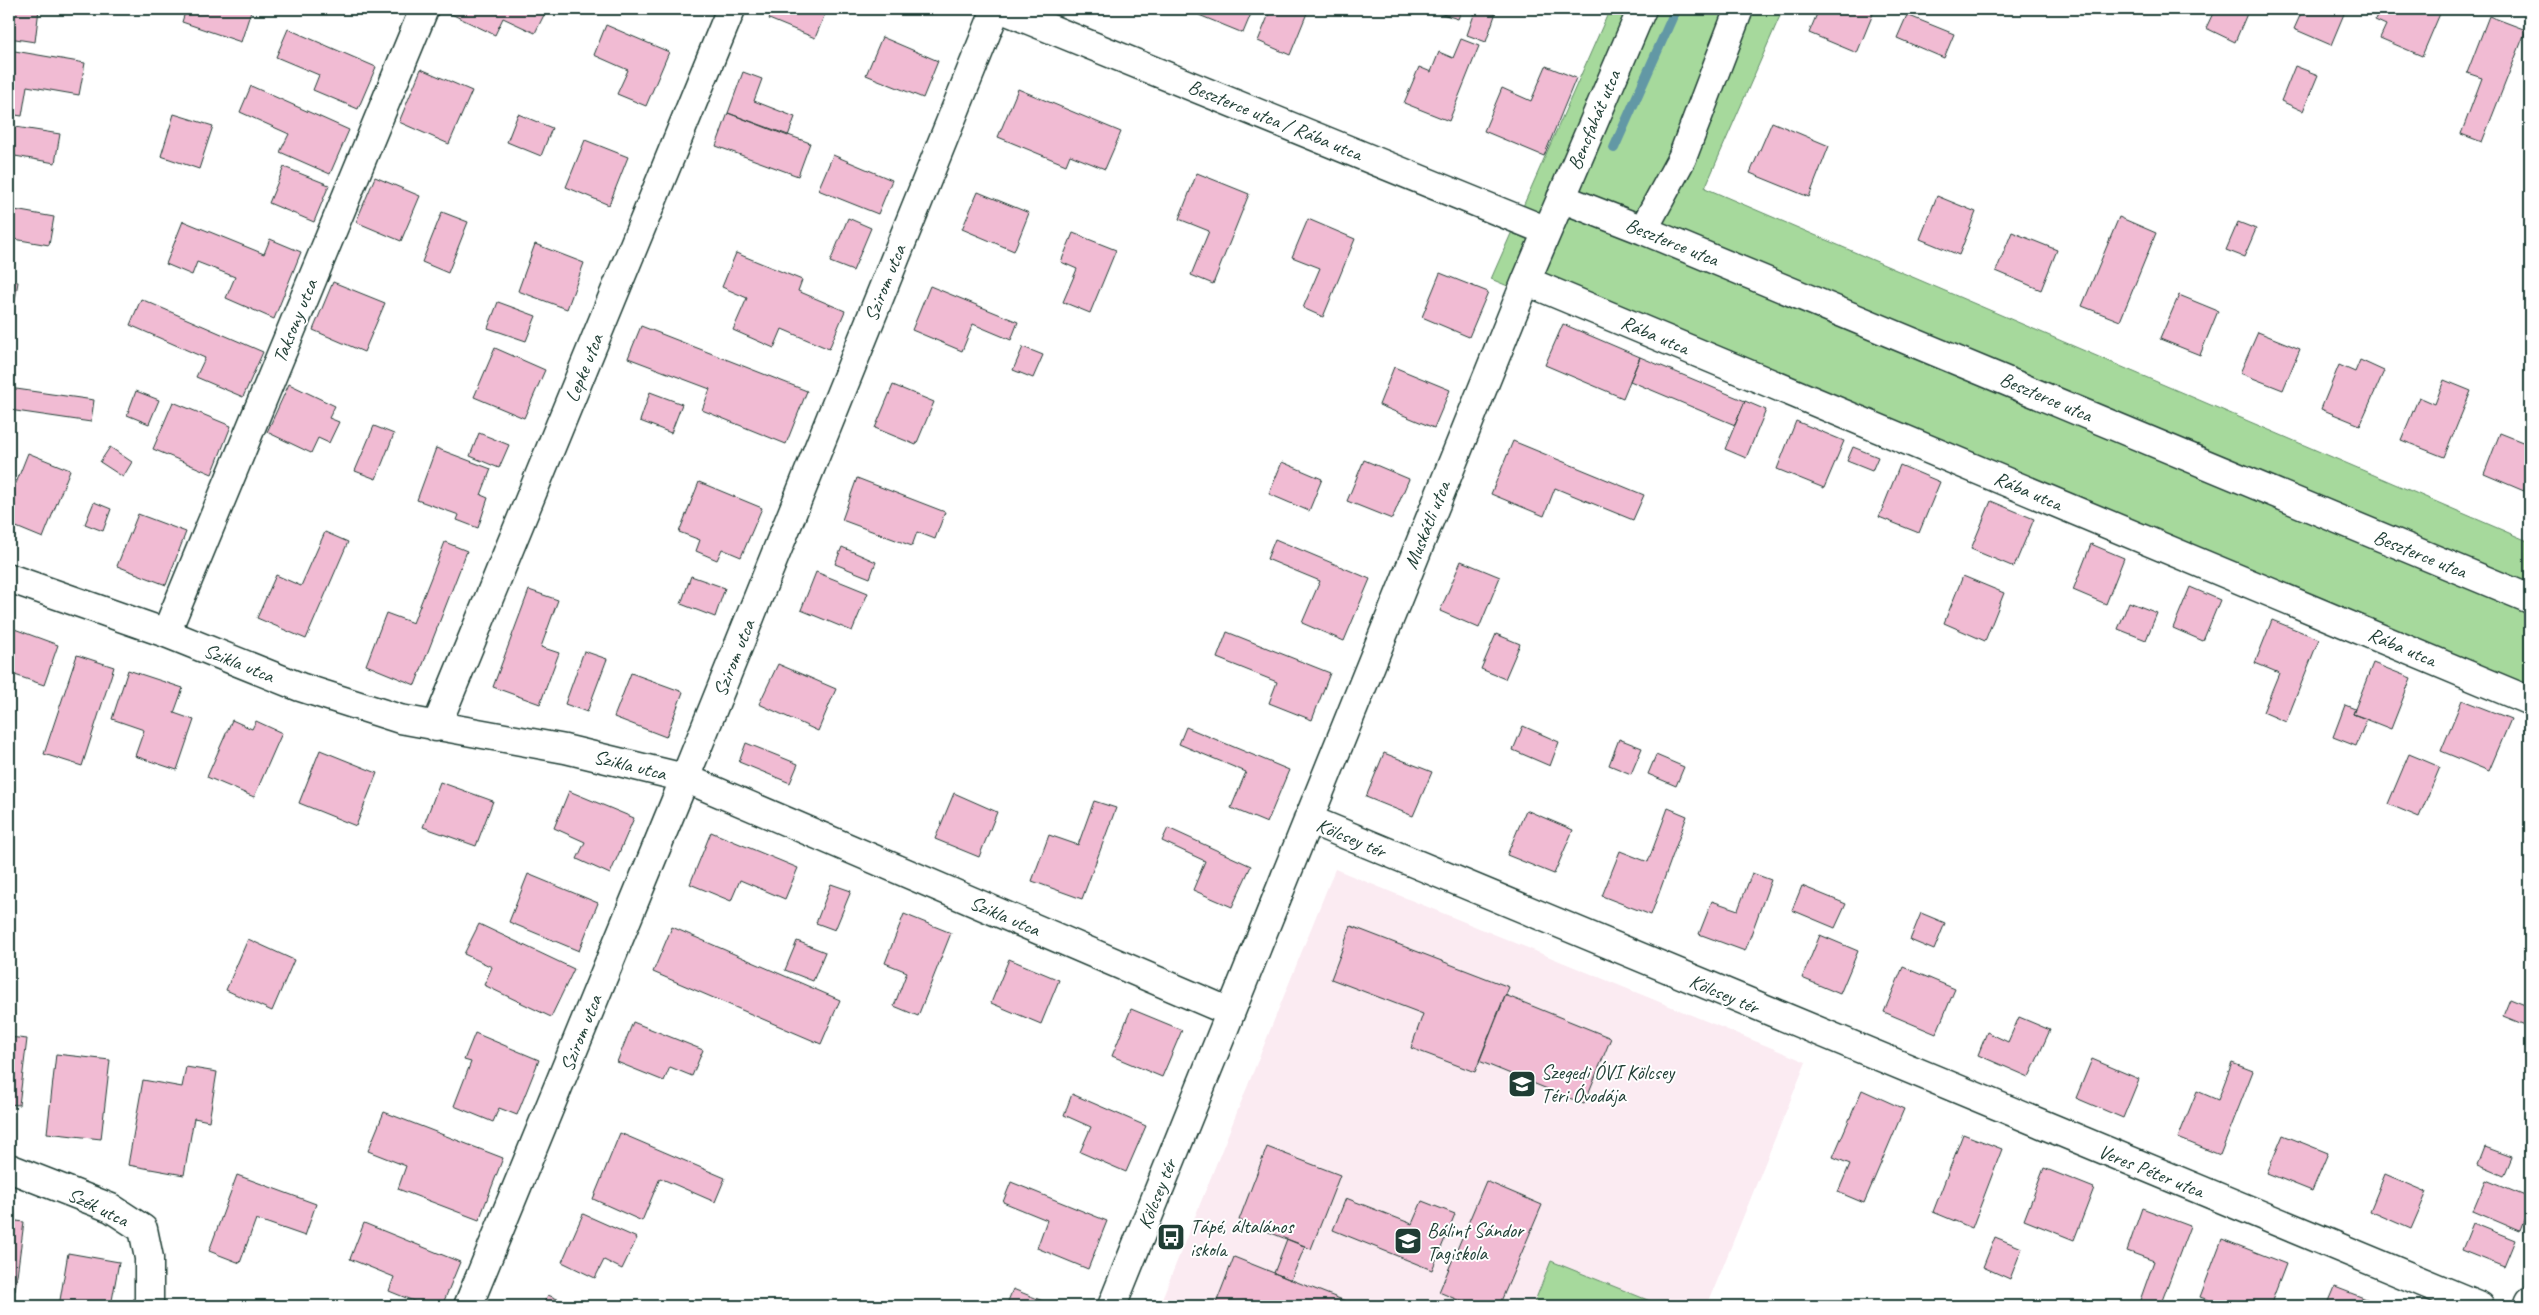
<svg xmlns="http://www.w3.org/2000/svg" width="2539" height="1315" font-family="Caveat,sans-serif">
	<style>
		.built { fill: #fbebf2 }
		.green { fill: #a6d99c; stroke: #628b68 }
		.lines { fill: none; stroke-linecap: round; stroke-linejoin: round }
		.stream { stroke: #6298a5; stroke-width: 10 }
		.building { fill: #f1bbd3; stroke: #1f3d34 }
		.minor-casing { stroke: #1f3d34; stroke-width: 31 }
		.minor { stroke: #fff; stroke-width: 28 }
		.labels { text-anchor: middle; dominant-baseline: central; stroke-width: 4; stroke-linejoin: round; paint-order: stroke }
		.street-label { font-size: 20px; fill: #1f3d34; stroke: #fff }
		.poi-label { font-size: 20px; fill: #1f3d34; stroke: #fff; text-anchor: start }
	</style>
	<rect width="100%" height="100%" fill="#fff"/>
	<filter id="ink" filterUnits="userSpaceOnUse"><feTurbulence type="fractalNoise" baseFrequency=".02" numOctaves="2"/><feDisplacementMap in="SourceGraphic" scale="10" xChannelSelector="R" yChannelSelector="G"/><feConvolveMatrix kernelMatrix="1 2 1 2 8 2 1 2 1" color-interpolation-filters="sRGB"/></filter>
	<g filter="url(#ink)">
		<!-- built -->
		<path class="built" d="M 1335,869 L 1806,1062 L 1707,1306 L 1159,1306 Z"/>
		<!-- green -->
		<path class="green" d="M 1610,9 L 1783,9 L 1705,188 L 2530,542 L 2530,715 L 1491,279 Z
			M 1551,1261 L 1660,1305 L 1659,1306 L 1533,1306 Z"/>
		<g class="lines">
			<!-- stream -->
			<path class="stream" d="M 1614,148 L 1676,9"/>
		</g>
		<!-- building -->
		<path class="building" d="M 9,9 L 39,9 L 35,42 L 9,38 Z
			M 43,9 L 78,9 L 77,14 Z
			M 186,9 L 245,9 L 251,11 L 241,42 L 182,22 Z
			M 446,9 L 547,9 L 535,33 L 503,18 L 495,35 L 445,11 Z
			M 773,9 L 827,9 L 815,38 L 769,19 Z
			M 1202,9 L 1253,9 L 1243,33 L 1199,15 Z
			M 1271,9 L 1296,9 L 1307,13 L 1290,55 L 1258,41 Z
			M 1433,9 L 1462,9 L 1458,19 L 1433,11 Z
			M 1476,9 L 1497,9 L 1486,42 L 1467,35 Z
			M 1819,9 L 1875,9 L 1857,53 L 1809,33 Z
			M 2215,9 L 2249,9 L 2235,42 L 2206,28 Z
			M 2303,9 L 2346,9 L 2331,45 L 2294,29 Z
			M 2379,9 L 2442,9 L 2422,56 L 2380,38 L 2386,25 L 2375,20 Z
			M 1907,15 L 1954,34 L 1944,58 L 1897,38 Z
			M 2489,16 L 2526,30 L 2482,142 L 2461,134 L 2482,78 L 2467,73 Z
			M 606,25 L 669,52 L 646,106 L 617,94 L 628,70 L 594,55 Z
			M 288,29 L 376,67 L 358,109 L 313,90 L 319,75 L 276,57 Z
			M 882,37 L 938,61 L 923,98 L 866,75 Z
			M 1461,39 L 1479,46 L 1449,121 L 1404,103 L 1419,67 L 1431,72 L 1439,52 L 1453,58 Z
			M 9,50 L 85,63 L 79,95 L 27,86 L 22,116 L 9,114 Z
			M 1546,66 L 1576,78 L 1544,156 L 1484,131 L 1502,88 L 1531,101 Z
			M 2295,66 L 2318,75 L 2303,111 L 2281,101 Z
			M 421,69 L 472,91 L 449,144 L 399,122 Z
			M 743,72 L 762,79 L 754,101 L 795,117 L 788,136 L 728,113 Z
			M 251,86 L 349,130 L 330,174 L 280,152 L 289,134 L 240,112 Z
			M 1018,89 L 1121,132 L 1105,169 L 1070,155 L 1066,165 L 998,137 Z
			M 728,113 L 810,143 L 798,176 L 716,146 Z
			M 174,114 L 213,126 L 199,169 L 161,156 Z
			M 518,114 L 552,128 L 541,156 L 507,142 Z
			M 1772,122 L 1829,146 L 1809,197 L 1750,173 Z
			M 9,126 L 60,134 L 55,163 L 15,156 L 11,182 L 9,181 Z
			M 585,140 L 628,157 L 609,205 L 566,187 Z
			M 833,155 L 892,180 L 878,214 L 818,190 Z
			M 284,167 L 329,185 L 314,222 L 269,203 Z
			M 1197,173 L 1249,194 L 1213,284 L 1191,275 L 1209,231 L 1179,219 Z
			M 375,177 L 420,196 L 401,241 L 356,222 Z
			M 978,192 L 1029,213 L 1014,251 L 962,229 Z
			M 1937,196 L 1976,212 L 1959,255 L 1920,239 Z
			M 9,209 L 54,217 L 49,245 L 14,239 L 9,262 Z
			M 442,212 L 468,222 L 448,273 L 422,262 Z
			M 2119,217 L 2156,233 L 2120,321 L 2082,306 Z
			M 848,218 L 871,228 L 853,271 L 830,262 Z
			M 1308,219 L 1355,239 L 1323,317 L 1303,308 L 1320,268 L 1292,257 Z
			M 183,221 L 264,254 L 270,239 L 301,252 L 274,319 L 226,298 L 235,277 L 197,262 L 192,275 L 166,264 Z
			M 2238,222 L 2256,229 L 2244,257 L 2226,250 Z
			M 2012,232 L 2057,250 L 2041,290 L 1996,271 Z
			M 1073,233 L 1116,250 L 1090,313 L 1063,302 L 1077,269 L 1061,262 Z
			M 535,244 L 584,263 L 567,309 L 518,291 Z
			M 736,253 L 802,280 L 798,291 L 845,311 L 829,349 L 782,329 L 774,348 L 733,330 L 747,298 L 722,287 Z
			M 1440,273 L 1488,292 L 1469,337 L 1422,317 Z
			M 9,280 L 18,282 L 10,329 L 9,329 Z
			M 333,282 L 385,303 L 364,352 L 313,330 Z
			M 930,286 L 1018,322 L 1011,340 L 973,324 L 962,351 L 912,330 Z
			M 2179,295 L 2218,311 L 2200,355 L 2160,339 Z
			M 141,299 L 263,352 L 243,397 L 196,377 L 205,358 L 130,325 Z
			M 498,302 L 536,316 L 526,341 L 488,328 Z
			M 1563,324 L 1640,357 L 1623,398 L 1545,365 Z
			M 641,326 L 807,391 L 786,444 L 702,410 L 710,389 L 628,358 Z
			M 2258,332 L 2300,349 L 2283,390 L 2240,373 Z
			M 1023,347 L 1043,355 L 1033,378 L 1013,370 Z
			M 495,348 L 545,370 L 524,418 L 474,397 Z
			M 1640,357 L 1745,401 L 1735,425 L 1630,381 Z
			M 2360,360 L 2384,371 L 2360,425 L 2321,409 L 2339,365 L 2355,372 Z
			M 1394,367 L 1450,390 L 1434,428 L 1379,405 Z
			M 2444,380 L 2471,391 L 2444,457 L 2401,440 L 2419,397 L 2435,404 Z
			M 289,384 L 335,406 L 329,418 L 339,422 L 329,443 L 318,438 L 311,453 L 267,432 Z
			M 893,385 L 934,402 L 916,445 L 875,428 Z
			M 9,388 L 94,400 L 91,422 L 9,410 Z
			M 136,391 L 159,400 L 149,424 L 127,415 Z
			M 650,392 L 682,404 L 671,433 L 640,421 Z
			M 1745,401 L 1766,410 L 1746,458 L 1725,449 Z
			M 173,402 L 231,426 L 212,474 L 153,449 Z
			M 1796,421 L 1844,441 L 1824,488 L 1777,469 Z
			M 374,426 L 394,434 L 376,479 L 355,471 Z
			M 479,433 L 509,445 L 499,468 L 470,456 Z
			M 2500,433 L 2530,445 L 2530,475 L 2524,491 L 2484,474 Z
			M 1513,441 L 1644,495 L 1633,520 L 1555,488 L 1544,516 L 1491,494 Z
			M 110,447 L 132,462 L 123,477 L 100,462 Z
			M 1853,447 L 1878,457 L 1872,471 L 1847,461 Z
			M 436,448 L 491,469 L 481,495 L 488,498 L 478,528 L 457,520 L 459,515 L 417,500 Z
			M 28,453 L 70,470 L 43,538 L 9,524 L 9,501 Z
			M 1364,460 L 1409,479 L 1392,519 L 1347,501 Z
			M 1282,462 L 1322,479 L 1309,511 L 1269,494 Z
			M 1900,465 L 1940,482 L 1919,533 L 1879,517 Z
			M 857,478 L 945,512 L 935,539 L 917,532 L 912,546 L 842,520 Z
			M 699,482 L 762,508 L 741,557 L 722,549 L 717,560 L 696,551 L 700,540 L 679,532 Z
			M 1991,501 L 2034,519 L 2014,567 L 1971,549 Z
			M 94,502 L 111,509 L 103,531 L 85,524 Z
			M 138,514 L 186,532 L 166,585 L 117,566 Z
			M 325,532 L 348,542 L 306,639 L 257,618 L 276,575 L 301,586 Z
			M 1275,539 L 1370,579 L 1344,641 L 1302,623 L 1320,581 L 1267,559 Z
			M 445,542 L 467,551 L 415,685 L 366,665 L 386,613 L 413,623 Z
			M 2091,544 L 2124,558 L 2106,604 L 2073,590 Z
			M 842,547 L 876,562 L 870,578 L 835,564 Z
			M 1461,561 L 1500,577 L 1479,628 L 1440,611 Z
			M 816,572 L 868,593 L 852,631 L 801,610 Z
			M 691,576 L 725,588 L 715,617 L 681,604 Z
			M 1963,576 L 2004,593 L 1985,641 L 1944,623 Z
			M 2190,587 L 2220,600 L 2203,641 L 2173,628 Z
			M 529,590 L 558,600 L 541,647 L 559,653 L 540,704 L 493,687 Z
			M 2129,602 L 2157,613 L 2146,640 L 2118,629 Z
			M 2272,620 L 2319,639 L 2286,722 L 2263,712 L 2279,673 L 2255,663 Z
			M 9,627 L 58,645 L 44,685 L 9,673 Z
			M 1227,632 L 1330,673 L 1312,720 L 1269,703 L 1277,682 L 1217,658 Z
			M 1496,634 L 1520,644 L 1505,679 L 1481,669 Z
			M 584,651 L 607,659 L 587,712 L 565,704 Z
			M 77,655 L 114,667 L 82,766 L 44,754 Z
			M 2373,663 L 2411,678 L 2391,729 L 2353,714 Z
			M 778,664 L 836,689 L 818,731 L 759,704 Z
			M 128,670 L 183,688 L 174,713 L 194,720 L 177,770 L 135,756 L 144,730 L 112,719 Z
			M 631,673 L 683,692 L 666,737 L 614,717 Z
			M 2462,700 L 2511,719 L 2489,771 L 2441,751 Z
			M 2345,705 L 2355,709 L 2353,714 L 2367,719 L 2356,746 L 2333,737 Z
			M 232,720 L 252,729 L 256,721 L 282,733 L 254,797 L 207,777 Z
			M 1523,726 L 1559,742 L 1550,766 L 1513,750 Z
			M 1186,727 L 1289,770 L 1267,823 L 1231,808 L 1246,772 L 1179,744 Z
			M 1619,739 L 1642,748 L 1631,774 L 1609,765 Z
			M 746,743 L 798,764 L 790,783 L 739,762 Z
			M 320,750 L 377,773 L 356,826 L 299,803 Z
			M 1384,753 L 1432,772 L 1413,816 L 1366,797 Z
			M 2409,754 L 2440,767 L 2419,817 L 2388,804 Z
			M 1656,755 L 1684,767 L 1676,786 L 1648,774 Z
			M 440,782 L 493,801 L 476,846 L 423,827 Z
			M 569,791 L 634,818 L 610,874 L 577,859 L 585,842 L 554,828 Z
			M 954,793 L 997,812 L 979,857 L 935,839 Z
			M 1094,801 L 1116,808 L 1082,899 L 1032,881 L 1049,835 L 1078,845 Z
			M 1668,808 L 1687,816 L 1651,915 L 1602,896 L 1620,851 L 1648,862 Z
			M 1526,810 L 1573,830 L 1554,874 L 1507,855 Z
			M 1168,828 L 1251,866 L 1232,907 L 1193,890 L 1205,861 L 1162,841 Z
			M 711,832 L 798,868 L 785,899 L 740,880 L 731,901 L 690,884 Z
			M 1752,873 L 1771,880 L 1745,951 L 1699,934 L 1712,901 L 1738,910 Z
			M 528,874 L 598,903 L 579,951 L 509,922 Z
			M 831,884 L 851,891 L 835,930 L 816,923 Z
			M 1802,886 L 1846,904 L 1835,928 L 1792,910 Z
			M 1921,913 L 1945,923 L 1934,950 L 1910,940 Z
			M 904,914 L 951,933 L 918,1016 L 894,1006 L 907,972 L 885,963 Z
			M 479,924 L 574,969 L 551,1017 L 484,985 L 492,967 L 464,954 Z
			M 1351,926 L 1509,987 L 1475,1072 L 1411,1048 L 1423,1014 L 1331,979 Z
			M 672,927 L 840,1000 L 821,1044 L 653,972 Z
			M 1820,935 L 1858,951 L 1840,994 L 1802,978 Z
			M 248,939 L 294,960 L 272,1011 L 226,990 Z
			M 797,941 L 825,952 L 813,981 L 785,970 Z
			M 1009,959 L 1059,980 L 1041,1024 L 991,1003 Z
			M 1903,967 L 1955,989 L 1936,1034 L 1884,1012 Z
			M 1505,995 L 1611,1038 L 1584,1104 L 1479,1061 Z
			M 2510,999 L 2530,1007 L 2530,1027 L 2503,1016 Z
			M 1131,1009 L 1182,1030 L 1162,1077 L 1112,1056 Z
			M 2019,1017 L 2050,1030 L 2029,1077 L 1978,1055 L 1987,1032 L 2008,1042 Z
			M 633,1022 L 703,1050 L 692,1076 L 670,1067 L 664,1081 L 617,1062 Z
			M 475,1033 L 539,1060 L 517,1115 L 499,1108 L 493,1122 L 454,1106 L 471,1062 L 464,1060 Z
			M 9,1037 L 27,1039 L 19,1105 L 9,1104 Z
			M 56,1054 L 110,1060 L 101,1139 L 47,1133 Z
			M 2092,1059 L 2139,1079 L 2123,1118 L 2076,1098 Z
			M 2232,1063 L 2253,1071 L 2220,1155 L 2178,1138 L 2197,1091 L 2218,1100 Z
			M 186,1067 L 217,1072 L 209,1121 L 194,1118 L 184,1175 L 128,1165 L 143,1080 L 182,1087 Z
			M 1862,1090 L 1904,1109 L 1864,1203 L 1838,1192 L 1850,1164 L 1833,1157 Z
			M 1072,1094 L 1146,1126 L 1126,1172 L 1080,1152 L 1091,1127 L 1064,1115 Z
			M 384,1112 L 503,1158 L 479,1220 L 398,1189 L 406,1166 L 368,1151 Z
			M 620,1133 L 725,1178 L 715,1202 L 660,1178 L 642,1221 L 593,1199 Z
			M 1963,1134 L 2002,1149 L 1972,1228 L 1933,1212 Z
			M 2283,1135 L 2328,1153 L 2312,1191 L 2267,1173 Z
			M 1267,1147 L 1340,1175 L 1311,1249 L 1239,1220 Z
			M 2485,1147 L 2512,1157 L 2504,1176 L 2478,1165 Z
			M 2044,1168 L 2094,1188 L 2074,1240 L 2024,1220 Z
			M 2385,1174 L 2427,1192 L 2411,1229 L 2370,1211 Z
			M 237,1175 L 316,1204 L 305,1236 L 256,1219 L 240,1263 L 209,1251 Z
			M 2486,1180 L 2530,1198 L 2530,1205 L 2520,1231 L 2473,1211 Z
			M 1486,1181 L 1542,1205 L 1499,1306 L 1472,1306 L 1439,1292 Z
			M 1011,1182 L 1107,1221 L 1088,1269 L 1037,1248 L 1047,1220 L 1003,1202 Z
			M 1346,1198 L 1412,1224 L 1422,1201 L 1455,1214 L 1432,1270 L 1333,1230 Z
			M 2142,1208 L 2190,1226 L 2160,1306 L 2138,1306 L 2154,1261 L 2127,1251 Z
			M 583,1214 L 637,1238 L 622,1269 L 604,1260 L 595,1278 L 562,1262 Z
			M 9,1220 L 24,1222 L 15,1291 L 9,1290 Z
			M 364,1223 L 460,1262 L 442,1306 L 426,1306 L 389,1291 L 394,1277 L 350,1259 Z
			M 2473,1223 L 2515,1240 L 2504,1267 L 2462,1250 Z
			M 1995,1237 L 2022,1248 L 2010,1279 L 1983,1267 Z
			M 1287,1239 L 1305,1246 L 1291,1280 L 1274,1273 Z
			M 2222,1239 L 2286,1264 L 2270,1306 L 2225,1306 L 2200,1297 Z
			M 68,1253 L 119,1262 L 111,1306 L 59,1306 Z
			M 1234,1257 L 1274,1273 L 1358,1306 L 1215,1306 Z
			M 2335,1287 L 2377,1303 L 2376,1306 L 2327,1306 Z
			M 1013,1289 L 1055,1306 L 1006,1306 Z
			M 548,1295 L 574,1306 L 542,1306 Z"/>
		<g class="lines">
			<defs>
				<path id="minor" d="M 1002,9 L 1547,231
					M 1561,198 L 1643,230 L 2530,599
					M 1643,230 L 1682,158 L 1739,9
					M 1526,281 L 2530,701
					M 9,578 L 166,633 L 300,687 L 400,719 L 565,749 L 685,778 L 1230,1012
					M 166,633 L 424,9
					M 436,727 L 731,9
					M 1308,819 L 2480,1306
					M 9,1168 L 111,1208 L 143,1229 L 149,1258 L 149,1306
					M 468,1306 L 685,778 L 996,9
					M 1112,1306 L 1526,281 L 1642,9
					M 2528,1306 L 2530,1301"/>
			</defs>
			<!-- minor casing -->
			<use href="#minor" class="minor-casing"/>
			<!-- minor -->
			<use href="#minor" class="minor"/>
		</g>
	</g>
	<!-- icons -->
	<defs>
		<symbol id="school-square" viewBox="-11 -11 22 22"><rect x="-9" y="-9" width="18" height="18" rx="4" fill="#1f3d34" stroke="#fff"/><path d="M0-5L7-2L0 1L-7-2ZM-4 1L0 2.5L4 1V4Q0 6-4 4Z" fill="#fff"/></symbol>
		<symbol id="bus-square" viewBox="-11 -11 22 22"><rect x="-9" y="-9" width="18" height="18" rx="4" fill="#1f3d34" stroke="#fff"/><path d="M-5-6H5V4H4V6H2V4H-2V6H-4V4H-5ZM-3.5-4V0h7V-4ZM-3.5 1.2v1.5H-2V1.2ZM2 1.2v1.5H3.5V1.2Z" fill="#fff"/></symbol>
	</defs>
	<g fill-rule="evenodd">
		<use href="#school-square" x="1506" y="1068" width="32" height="32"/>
		<use href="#bus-square" x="1155" y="1221" width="32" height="32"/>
		<use href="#school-square" x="1392" y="1225" width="32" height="32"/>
	</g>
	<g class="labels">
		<!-- street labels -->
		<g class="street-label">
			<text transform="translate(1275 120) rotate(22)">Beszterce utca / Rába utca</text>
			<text transform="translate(1594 120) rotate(-67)">Bencfahát utca</text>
			<text transform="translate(1672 242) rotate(22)">Beszterce utca</text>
			<text transform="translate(885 283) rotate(-68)">Szirom utca</text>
			<text transform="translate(295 321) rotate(-68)">Taksony utca</text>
			<text transform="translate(1655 335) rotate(23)">Rába utca</text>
			<text transform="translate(584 368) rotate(-68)">Lepke utca</text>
			<text transform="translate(2046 397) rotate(23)">Beszterce utca</text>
			<text transform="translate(2028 491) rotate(23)">Rába utca</text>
			<text transform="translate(1427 525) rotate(-68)">Muskátli utca</text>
			<text transform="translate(2420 554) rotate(22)">Beszterce utca</text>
			<text transform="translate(2402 647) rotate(23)">Rába utca</text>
			<text transform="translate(734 658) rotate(-68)">Szirom utca</text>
			<text transform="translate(239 663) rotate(22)">Szikla utca</text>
			<text transform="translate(630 765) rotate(14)">Szikla utca</text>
			<text transform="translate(1351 838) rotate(23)">Kölcsey tér</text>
			<text transform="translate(1005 916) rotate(23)">Szikla utca</text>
			<text transform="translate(1724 994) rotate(23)">Kölcsey tér</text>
			<text transform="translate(581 1033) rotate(-68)">Szirom utca</text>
			<text transform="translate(2151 1171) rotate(22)">Veres Péter utca</text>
			<text transform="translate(1157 1194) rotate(-68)">Kölcsey tér</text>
			<text transform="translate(98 1207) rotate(26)">Szék utca</text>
		</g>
		<!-- poi labels -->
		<g class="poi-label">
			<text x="1541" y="1072">Szegedi ÓVI Kölcsey<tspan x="1541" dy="23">Téri Óvodája</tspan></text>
			<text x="1190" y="1226">Tápé, általános<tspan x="1190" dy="23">iskola</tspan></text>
			<text x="1427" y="1230">Bálint Sándor<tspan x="1427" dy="23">Tagiskola</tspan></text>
		</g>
	</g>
	<!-- margin -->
	<rect width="2539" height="1315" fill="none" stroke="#fff" stroke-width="30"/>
	<rect x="15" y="15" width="2509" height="1285" fill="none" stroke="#1f3d34" stroke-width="2" filter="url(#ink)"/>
</svg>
